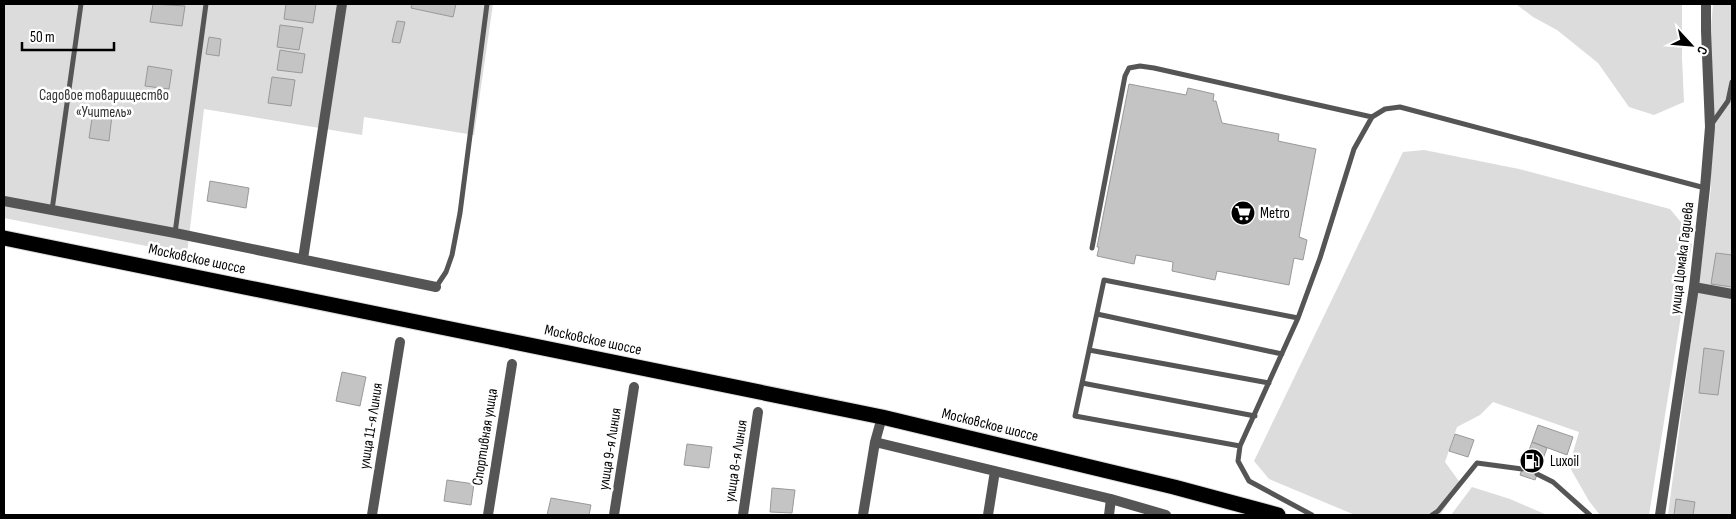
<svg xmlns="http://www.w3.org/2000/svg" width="1736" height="519" font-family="'Sofia Sans Condensed',sans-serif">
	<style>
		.green { fill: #dcdcdc }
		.building { fill: #c4c4c4; stroke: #999 }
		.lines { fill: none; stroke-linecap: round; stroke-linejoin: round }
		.highway-casing { stroke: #dbdbdb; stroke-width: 17 }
		.lane { stroke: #555; stroke-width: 5 }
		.street { stroke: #555; stroke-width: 10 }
		.highway { stroke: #000; stroke-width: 15 }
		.labels { text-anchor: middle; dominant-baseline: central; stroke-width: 5; stroke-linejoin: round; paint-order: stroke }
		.park-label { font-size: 15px; fill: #333; stroke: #fff }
		.poi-label { font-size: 15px; fill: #000; stroke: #fff; text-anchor: start }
		.street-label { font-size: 15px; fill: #000; stroke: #fff }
	</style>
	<rect width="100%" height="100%" fill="#fff"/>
	<!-- green -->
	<path class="green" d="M 4,4 L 493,4 L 474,135 L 364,117 L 362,135 L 204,109 L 187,254 L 4,218 Z
		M 1516,4 L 1682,4 L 1682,58 L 1684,102 L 1654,115 L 1629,107 L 1598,63 L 1557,30 L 1533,17 Z
		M 1713,4 L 1732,4 L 1732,515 L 1668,515 L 1711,188 L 1710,39 Z
		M 1424,150 L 1519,169 L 1670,209 L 1685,227 L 1692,245 L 1686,272 L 1680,322 L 1649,515 L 1600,515 L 1589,501 L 1569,466 L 1579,432 L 1493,402 L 1480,415 L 1457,427 L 1445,462 L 1461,484 L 1440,515 L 1355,515 L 1269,479 L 1254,461 L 1403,152 Z
		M 1472,487 L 1510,499 L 1547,515 L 1451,515 Z"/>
	<!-- building -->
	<path class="building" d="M 153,4 L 185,6 L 182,26 L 150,22 Z
		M 286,4 L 316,4 L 313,23 L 284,19 Z
		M 412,4 L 456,4 L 453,17 L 411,8 Z
		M 397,21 L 405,22 L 400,43 L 392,42 Z
		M 280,25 L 303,28 L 299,50 L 277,47 Z
		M 209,37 L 221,39 L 219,56 L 206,54 Z
		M 280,50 L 305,54 L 302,73 L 277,70 Z
		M 148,66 L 172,70 L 169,89 L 145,86 Z
		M 272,77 L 295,80 L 291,106 L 268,103 Z
		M 1129,84 L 1186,95 L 1188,88 L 1214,94 L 1213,101 L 1216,101 L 1222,123 L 1279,134 L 1278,141 L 1316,149 L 1299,237 L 1307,240 L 1303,260 L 1294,258 L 1289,285 L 1217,271 L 1215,280 L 1172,271 L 1173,262 L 1136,255 L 1134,264 L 1097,256 L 1099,247 L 1097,247 Z
		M 93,112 L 112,115 L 109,141 L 89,138 Z
		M 210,181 L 249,188 L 246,208 L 207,201 Z
		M 1716,253 L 1732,255 L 1732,287 L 1711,284 Z
		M 1704,348 L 1724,351 L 1718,395 L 1699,393 Z
		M 342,372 L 366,377 L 360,406 L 336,401 Z
		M 1538,425 L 1573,437 L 1567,455 L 1532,442 Z
		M 1455,434 L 1474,440 L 1468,457 L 1449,451 Z
		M 1532,442 L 1547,448 L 1535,480 L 1520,475 Z
		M 687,444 L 712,447 L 709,468 L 684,465 Z
		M 447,480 L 474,484 L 471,505 L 444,501 Z
		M 772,488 L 795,490 L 792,513 L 770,512 Z
		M 551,498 L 591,505 L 589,515 L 547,515 Z
		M 1676,499 L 1695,502 L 1693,515 L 1674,515 Z"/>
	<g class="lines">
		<defs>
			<path id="highway" d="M 4,238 L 882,417 L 1174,487 L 1278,515"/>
		</defs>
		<!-- highway casing -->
		<use href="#highway" class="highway-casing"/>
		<!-- lane -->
		<path class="lane" d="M 1711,125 L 1728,101 L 1732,82
			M 52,210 L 81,4
			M 175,233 L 206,4
			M 1092,248 L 1125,76 L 1129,68 L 1140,66 L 1154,68 L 1372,117
			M 436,287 L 446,272 L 452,255 L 460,213 L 487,4
			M 1097,314 L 1282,354
			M 1089,350 L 1269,383
			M 1082,383 L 1255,416
			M 1240,446 L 1075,416 L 1104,280 L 1298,318
			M 1537,474 L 1553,482 L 1590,515
			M 1312,515 L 1249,481 L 1238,461 L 1240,446 L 1298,318 L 1320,258 L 1354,149 L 1372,117 L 1385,109 L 1400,107 L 1705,188
			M 1432,515 L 1438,511 L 1477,463 L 1522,469"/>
		<!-- street -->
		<path class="street" d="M 4,201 L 175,233 L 436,287
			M 303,259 L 342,4
			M 1694,287 L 1732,294
			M 875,442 L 1111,499 L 1166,515
			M 372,515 L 400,342
			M 488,515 L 512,364
			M 614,515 L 634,387
			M 743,515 L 758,412
			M 863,515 L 875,442 L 882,417
			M 988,515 L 995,471
			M 1109,515 L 1111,499
			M 1660,515 L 1694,287 L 1705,188 L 1710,127 L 1706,31 L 1706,4"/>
		<!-- highway -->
		<use href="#highway" class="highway"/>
	</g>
	<!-- icons -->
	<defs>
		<symbol id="supermarket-disc" viewBox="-11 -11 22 22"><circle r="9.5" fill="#000" stroke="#fff"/><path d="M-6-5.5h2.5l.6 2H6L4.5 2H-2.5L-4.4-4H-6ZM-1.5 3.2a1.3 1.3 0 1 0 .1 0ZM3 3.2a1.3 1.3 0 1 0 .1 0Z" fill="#fff"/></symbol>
		<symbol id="fuel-disc" viewBox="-11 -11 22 22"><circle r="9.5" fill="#000" stroke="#fff"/><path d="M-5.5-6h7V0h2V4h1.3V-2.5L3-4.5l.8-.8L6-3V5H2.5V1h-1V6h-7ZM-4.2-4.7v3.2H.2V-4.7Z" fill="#fff"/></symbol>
	</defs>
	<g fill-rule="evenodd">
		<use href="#supermarket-disc" x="1229" y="199" width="28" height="28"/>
		<use href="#fuel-disc" x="1518" y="447" width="28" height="28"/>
	</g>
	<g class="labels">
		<!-- park labels -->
		<g class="park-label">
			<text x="104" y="95">Садовое товарищество<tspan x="104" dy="17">«Учитель»</tspan></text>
		</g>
		<!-- poi labels -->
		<g class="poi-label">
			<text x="1260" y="213">Metro</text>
			<text x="1550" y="461">Luxoil</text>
		</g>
		<!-- street labels -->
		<g class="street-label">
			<text transform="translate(1682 258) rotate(-83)">улица Цомака Гадиева</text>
			<text transform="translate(197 259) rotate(12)">Московское шоссе</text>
			<text transform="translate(593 340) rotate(12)">Московское шоссе</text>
			<text transform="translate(990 425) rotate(14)">Московское шоссе</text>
			<text transform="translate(371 426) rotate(-81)">улица 11-я Линия</text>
			<text transform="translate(485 437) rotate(-81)">Спортивная улица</text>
			<text transform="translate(610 449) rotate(-81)">улица 9-я Линия</text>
			<text transform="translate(736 461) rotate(-81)">улица 8-я Линия</text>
		</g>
	</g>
	<!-- border -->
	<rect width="1736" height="519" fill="none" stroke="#000000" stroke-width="10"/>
	<!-- north arrow -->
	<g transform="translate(1691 45) rotate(116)" stroke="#ffffff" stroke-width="4" paint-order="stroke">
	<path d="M0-4L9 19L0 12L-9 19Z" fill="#000000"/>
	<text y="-8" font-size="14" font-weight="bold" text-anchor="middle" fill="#000000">С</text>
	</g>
	<!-- scale -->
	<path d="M22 42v8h92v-8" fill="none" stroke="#000000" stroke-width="2.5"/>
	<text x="30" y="42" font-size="15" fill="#000000" stroke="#ffffff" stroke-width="4" paint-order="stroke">50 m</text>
</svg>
